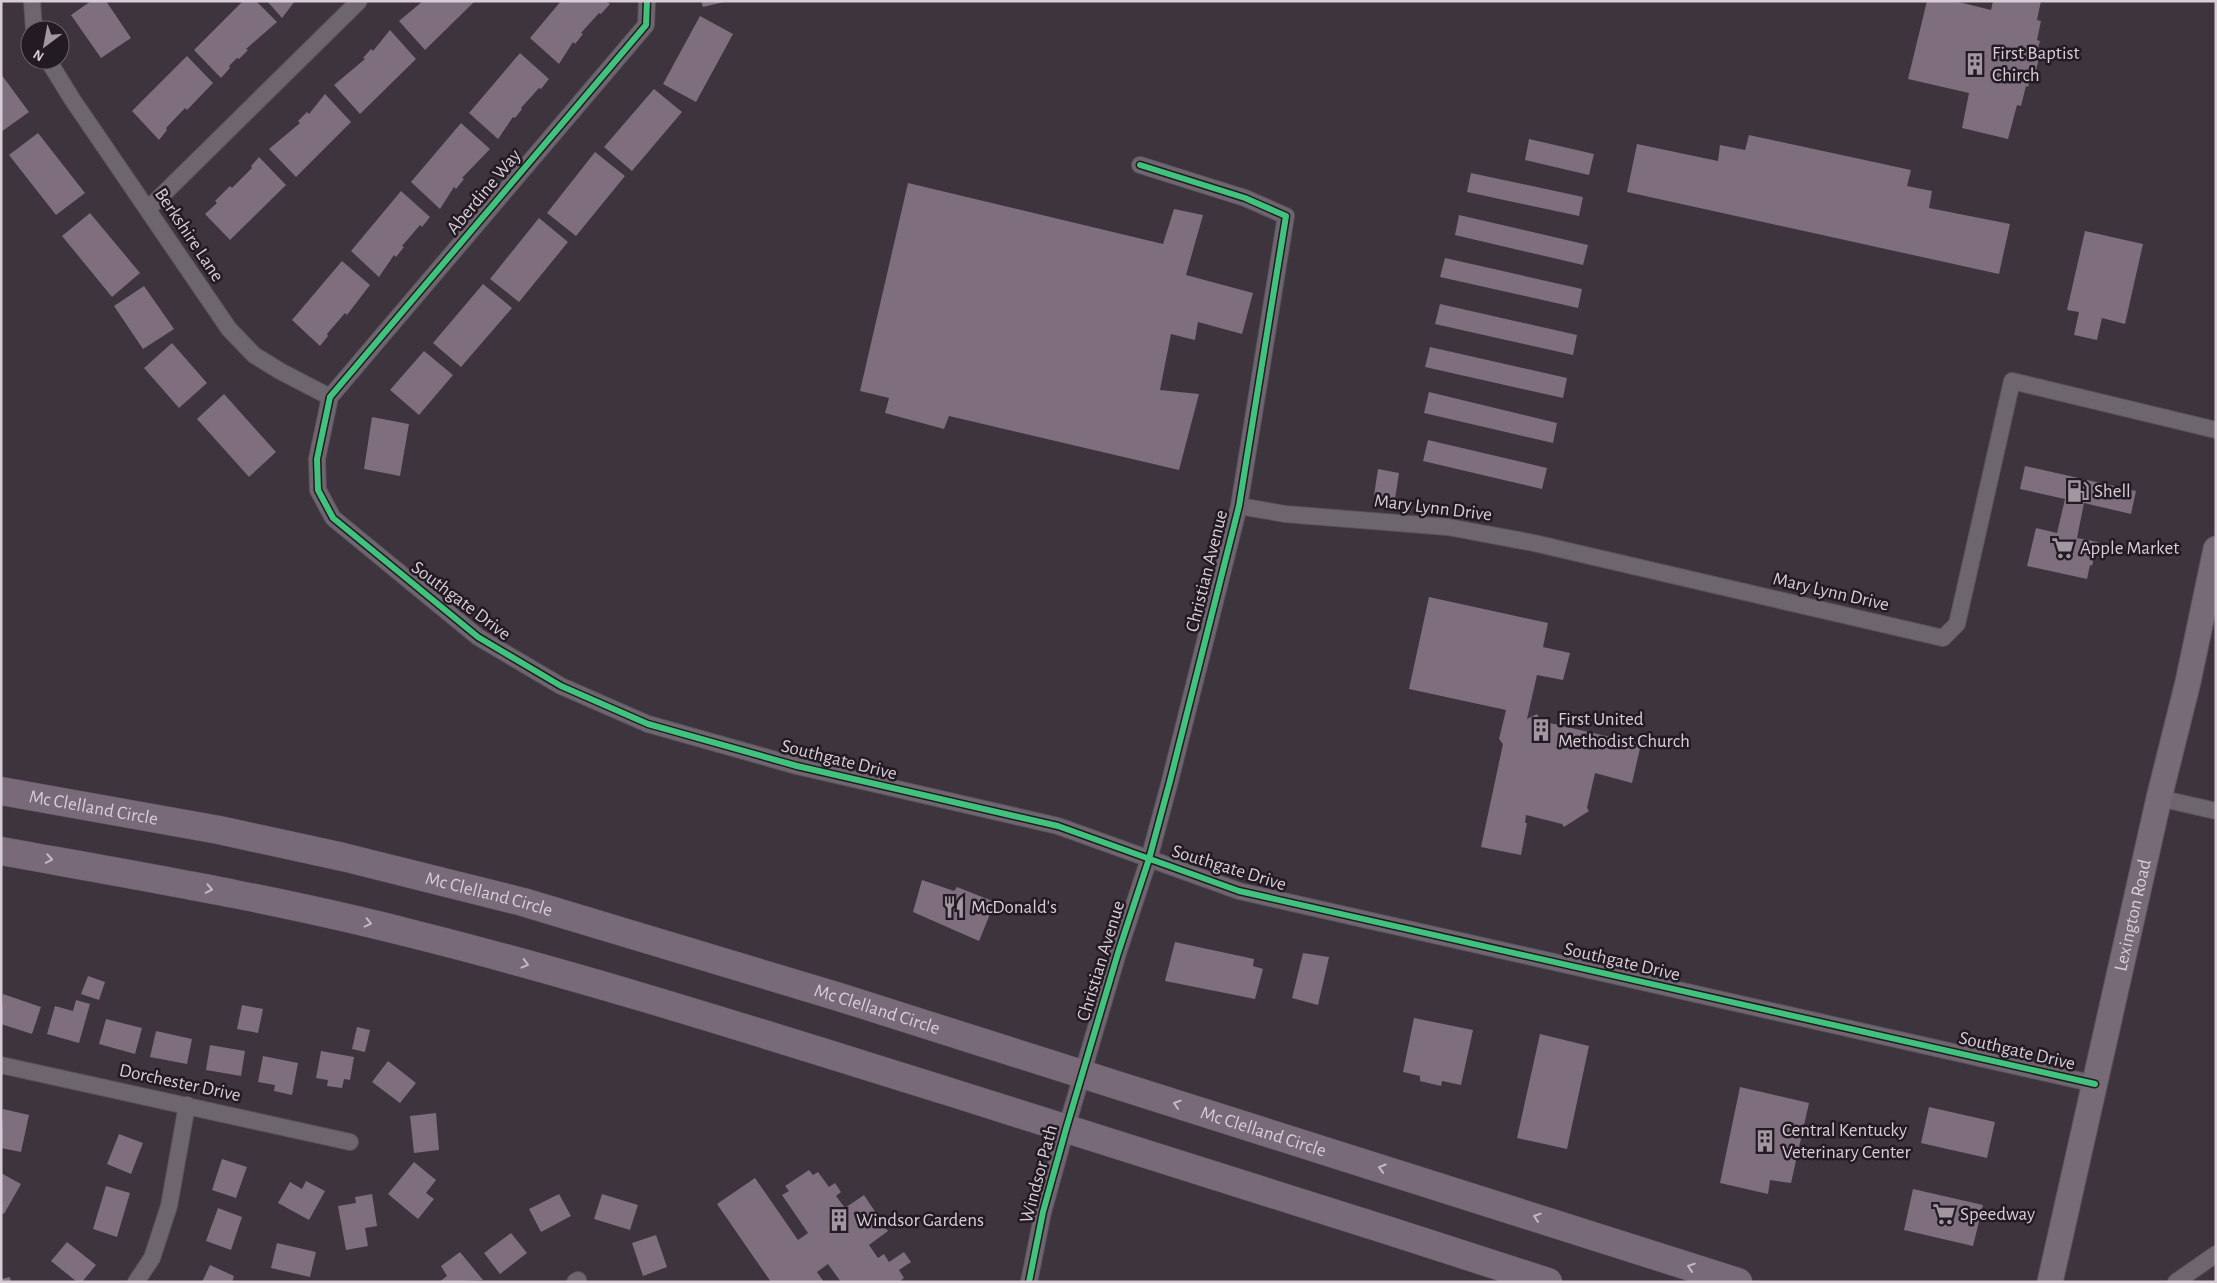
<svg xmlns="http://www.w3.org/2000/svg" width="2217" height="1283" font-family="'Alegreya Sans',sans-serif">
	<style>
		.building { fill: #7e6e7e }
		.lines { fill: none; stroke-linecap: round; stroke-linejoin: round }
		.street-casing { stroke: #5a525a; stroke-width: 18 }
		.primary-casing { stroke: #5a525a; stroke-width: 27 }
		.highway-casing { stroke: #5a525a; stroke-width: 29 }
		.street { stroke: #6e666e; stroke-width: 16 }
		.primary { stroke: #786b78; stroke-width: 25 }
		.highway { stroke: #786a78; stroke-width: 28 }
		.cycleway-casing { stroke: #231b23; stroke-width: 9 }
		.cycleway { stroke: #40c37c; stroke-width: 6 }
		.oneway { stroke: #c5b9c4 }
		.labels { text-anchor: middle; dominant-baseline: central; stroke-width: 5; stroke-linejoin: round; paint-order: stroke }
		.poi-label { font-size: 19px; fill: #d8cdd7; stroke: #231b23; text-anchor: start }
		.street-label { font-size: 19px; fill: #d8cdd7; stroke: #231b23 }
	</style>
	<rect width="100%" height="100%" fill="#3d343d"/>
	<!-- building -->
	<path class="building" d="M 91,1 L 106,1 L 131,38 L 101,58 L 71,15 Z
		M 243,1 L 256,1 L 277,22 L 246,49 L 248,50 L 239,59 L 237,58 L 229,66 L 230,68 L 221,78 L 194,50 Z
		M 267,1 L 295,1 L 282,18 Z
		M 423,1 L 475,1 L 425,50 L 399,21 Z
		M 561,1 L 606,1 L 610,4 L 601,14 L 599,13 L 581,33 L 583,34 L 575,44 L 573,42 L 559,64 L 530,38 Z
		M 701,1 L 724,1 L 724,2 L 703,7 Z
		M 1927,1 L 1955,1 L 1991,10 L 1993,1 L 2041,1 L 2037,20 L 2041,21 L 2037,40 L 2040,41 L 2038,48 L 2041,49 L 2034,79 L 2030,79 L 2028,87 L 2026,86 L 2021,106 L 2017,105 L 2008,139 L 1962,128 L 1969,93 L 1908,79 Z
		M 700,16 L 733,34 L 696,102 L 663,84 Z
		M 390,30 L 416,59 L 360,114 L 334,85 L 365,59 L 363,58 L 371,49 L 373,51 Z
		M 520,53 L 549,79 L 541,89 L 539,88 L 521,108 L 522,109 L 515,118 L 513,117 L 498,139 L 469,113 Z
		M 187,56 L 213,83 L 187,110 L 185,108 L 166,128 L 167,130 L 159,140 L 132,111 Z
		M 1,74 L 29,112 L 1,132 Z
		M 654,89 L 682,112 L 632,171 L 604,147 Z
		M 325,94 L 351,122 L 296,177 L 269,149 L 300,123 L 298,121 L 307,112 L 309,114 Z
		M 461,123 L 490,149 L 462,178 L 464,179 L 456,189 L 454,187 L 440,209 L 411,182 Z
		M 38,133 L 85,193 L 56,215 L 9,155 Z
		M 1749,135 L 1911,170 L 1907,186 L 1932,191 L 1929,208 L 2010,224 L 1999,274 L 1627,192 L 1637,144 L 1718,161 L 1720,145 L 1745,150 Z
		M 1529,139 L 1594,154 L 1589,175 L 1525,160 Z
		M 595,152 L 625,176 L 576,236 L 547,213 Z
		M 259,157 L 286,185 L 230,240 L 205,214 L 217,203 L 215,201 L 230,186 L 232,188 L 252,168 L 251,166 Z
		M 1471,173 L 1583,197 L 1579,216 L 1467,192 Z
		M 908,183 L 1163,244 L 1174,209 L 1203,215 L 1186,275 L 1253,293 L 1242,334 L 1198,322 L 1195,340 L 1171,334 L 1160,390 L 1199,394 L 1179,470 L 949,416 L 944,429 L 885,413 L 889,398 L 860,391 Z
		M 401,191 L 430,217 L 422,227 L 420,225 L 402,246 L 404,247 L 396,257 L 394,255 L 379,277 L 351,251 Z
		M 90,213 L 140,273 L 112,297 L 62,236 Z
		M 1459,215 L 1588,245 L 1583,265 L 1455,235 Z
		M 539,218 L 568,242 L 519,302 L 490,279 Z
		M 2085,231 L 2143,244 L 2125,324 L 2102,318 L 2097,340 L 2074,335 L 2079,312 L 2067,310 Z
		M 1445,258 L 1582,289 L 1578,308 L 1440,277 Z
		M 342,261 L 370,285 L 347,315 L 345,313 L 327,334 L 328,336 L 320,346 L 292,320 Z
		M 483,284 L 512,308 L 461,367 L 433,343 Z
		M 144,286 L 174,329 L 143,349 L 114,306 Z
		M 1440,304 L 1577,335 L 1573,355 L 1435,324 Z
		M 172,343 L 207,383 L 179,408 L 144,368 Z
		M 1430,347 L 1567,378 L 1563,398 L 1425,367 Z
		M 424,351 L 453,375 L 419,415 L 390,390 Z
		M 1429,392 L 1557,423 L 1553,443 L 1424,413 Z
		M 224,394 L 276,452 L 249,477 L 197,419 Z
		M 372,417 L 409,424 L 400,476 L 364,469 Z
		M 1428,440 L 1547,468 L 1542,489 L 1423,461 Z
		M 2025,466 L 2136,491 L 2131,514 L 2084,503 L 2077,538 L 2098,542 L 2092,566 L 2090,565 L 2087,579 L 2027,566 L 2036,528 L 2057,533 L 2065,499 L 2020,489 Z
		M 1378,469 L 1399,473 L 1395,499 L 1374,495 Z
		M 1429,597 L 1548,623 L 1543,647 L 1570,653 L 1563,680 L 1537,675 L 1527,719 L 1537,714 L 1541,721 L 1641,744 L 1632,783 L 1595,773 L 1587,808 L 1589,811 L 1564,827 L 1562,824 L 1526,815 L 1525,823 L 1527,823 L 1521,855 L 1481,847 L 1503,744 L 1499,739 L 1506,710 L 1409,689 Z
		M 922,880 L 954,891 L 957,887 L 995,902 L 979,941 L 913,912 Z
		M 1175,942 L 1254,959 L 1253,966 L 1263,969 L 1255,999 L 1165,981 Z
		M 1303,953 L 1329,957 L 1318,1005 L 1292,998 Z
		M 88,976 L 105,982 L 99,1000 L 81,994 Z
		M 3,994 L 41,1007 L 32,1034 L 1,1024 Z
		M 76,1000 L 90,1004 L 79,1043 L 47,1034 L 55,1006 L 73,1011 Z
		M 242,1005 L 263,1009 L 258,1033 L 237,1029 Z
		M 1414,1018 L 1473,1030 L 1461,1085 L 1442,1081 L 1441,1086 L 1420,1081 L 1420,1076 L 1403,1072 Z
		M 106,1019 L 142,1028 L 135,1054 L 99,1044 Z
		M 357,1027 L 370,1030 L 365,1052 L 352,1049 Z
		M 156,1031 L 192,1039 L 187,1064 L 150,1057 Z
		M 1540,1034 L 1589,1046 L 1567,1149 L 1517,1138 Z
		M 210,1045 L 245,1051 L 241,1076 L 206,1070 Z
		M 321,1051 L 354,1057 L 350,1080 L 344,1079 L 342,1088 L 327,1086 L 328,1080 L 316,1078 Z
		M 263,1056 L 298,1063 L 292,1095 L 274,1091 L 275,1085 L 258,1082 Z
		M 388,1061 L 416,1083 L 400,1103 L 372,1082 Z
		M 1740,1087 L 1809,1103 L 1791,1183 L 1770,1180 L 1768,1194 L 1720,1183 Z
		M 1929,1107 L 1995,1122 L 1987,1158 L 1921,1143 Z
		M 3,1109 L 29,1115 L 21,1152 L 1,1148 Z
		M 436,1113 L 439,1150 L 414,1153 L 410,1116 Z
		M 119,1134 L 143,1143 L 131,1174 L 107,1164 Z
		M 222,1159 L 247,1167 L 236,1198 L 212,1190 Z
		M 414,1162 L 436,1180 L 426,1193 L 434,1199 L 418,1219 L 388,1194 Z
		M 809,1170 L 813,1175 L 818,1172 L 829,1187 L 835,1183 L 841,1192 L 836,1196 L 845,1208 L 864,1195 L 888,1231 L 869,1245 L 878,1258 L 884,1254 L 889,1262 L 904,1252 L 911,1262 L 899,1270 L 904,1278 L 899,1282 L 841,1282 L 828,1264 L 817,1272 L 824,1282 L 771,1282 L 717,1204 L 755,1178 L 798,1240 L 808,1233 L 782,1195 L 789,1191 L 785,1186 Z
		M 1,1173 L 21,1184 L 4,1214 L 1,1212 Z
		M 306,1181 L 325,1191 L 309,1220 L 278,1203 L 290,1182 L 302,1189 Z
		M 106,1186 L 130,1193 L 117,1237 L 93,1229 Z
		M 1913,1189 L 1983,1205 L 1973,1246 L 1904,1230 Z
		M 372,1194 L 377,1226 L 365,1228 L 368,1246 L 346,1250 L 338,1206 L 356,1203 L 355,1197 Z
		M 559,1194 L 571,1216 L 541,1232 L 529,1209 Z
		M 602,1194 L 638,1205 L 630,1230 L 594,1219 Z
		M 218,1208 L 242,1217 L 231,1250 L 206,1241 Z
		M 511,1233 L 527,1253 L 500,1274 L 484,1253 Z
		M 656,1235 L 667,1267 L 643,1276 L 632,1243 Z
		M 67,1242 L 96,1265 L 82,1282 L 77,1282 L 51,1261 Z
		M 277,1243 L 316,1252 L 310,1277 L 271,1268 Z
		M 460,1252 L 483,1280 L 439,1282 L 447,1276 L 441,1266 Z
		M 210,1265 L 234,1276 L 232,1282 L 202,1282 Z
		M 10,1277 L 11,1282 L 1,1282 L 1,1279 Z"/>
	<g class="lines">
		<defs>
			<path id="street" d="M 32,1 L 34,30
				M 647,1 L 646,25 L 330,397 L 317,459 L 318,490 L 333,518 L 478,637 L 561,686 L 648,724 L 797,766 L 1058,826 L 1239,891 L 2095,1084
				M 48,60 L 72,99 L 229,329 L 254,355 L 280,371 L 330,397
				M 148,209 L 359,1
				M 1239,506 L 1285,514 L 1448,527 L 1534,543 L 1943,638 L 1957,624 L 2012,381 L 2216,430
				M 2159,798 L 2216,811
				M 1,1065 L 350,1142
				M 136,1282 L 152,1258 L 169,1206 L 187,1105
				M 575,1282 L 578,1280
				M 1029,1282 L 1043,1212 L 1066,1129 L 1118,953 L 1149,859 L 1170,781 L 1239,506 L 1286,216 L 1245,198 L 1140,165
				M 2176,1282 L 2216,1254"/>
			<g id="primary">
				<path id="s1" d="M 2050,1282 L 2159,798 L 2188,682 L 2216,549"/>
			</g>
			<g id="highway">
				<path id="s2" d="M 1,791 L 219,830 L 343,857 L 523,902 L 839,997 L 1738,1282"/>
				<path d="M 1,851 C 139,876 277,899 413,934 C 593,979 770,1036 947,1091 C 1147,1154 1348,1217 1548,1282"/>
			</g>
		</defs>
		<!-- street casing -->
		<use href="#street" class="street-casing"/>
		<!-- primary casing -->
		<use href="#primary" class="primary-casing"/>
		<!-- highway casing -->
		<use href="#highway" class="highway-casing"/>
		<!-- street -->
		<use href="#street" class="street"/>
		<!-- primary -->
		<use href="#primary" class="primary"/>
		<!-- highway -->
		<use href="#highway" class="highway"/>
		<defs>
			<path id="cycleway" d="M 647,1 L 646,25 L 330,397 L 317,459 L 318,490 L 333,518 L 478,637 L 561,686 L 648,724 L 797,766 L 1058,826 L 1239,891 L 2095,1084
				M 1029,1282 L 1043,1212 L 1066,1129 L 1118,953 L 1149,859 L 1170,781 L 1239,506 L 1286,216 L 1245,198 L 1140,165"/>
		</defs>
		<!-- cycleway casing -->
		<use href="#cycleway" class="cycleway-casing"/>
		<!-- cycleway -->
		<use href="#cycleway" class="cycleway"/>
	</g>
	<!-- one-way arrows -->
	<defs><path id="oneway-chevron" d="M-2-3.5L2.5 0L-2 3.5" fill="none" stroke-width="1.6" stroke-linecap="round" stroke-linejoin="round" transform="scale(1.25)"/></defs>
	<g class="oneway">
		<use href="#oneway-chevron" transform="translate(49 859) rotate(10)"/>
		<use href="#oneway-chevron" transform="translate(209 889) rotate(11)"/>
		<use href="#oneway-chevron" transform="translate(368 923) rotate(13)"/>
		<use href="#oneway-chevron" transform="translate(525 964) rotate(15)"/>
		<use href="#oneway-chevron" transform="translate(1177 1104) rotate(-162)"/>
		<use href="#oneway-chevron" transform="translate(1382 1168) rotate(-163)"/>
		<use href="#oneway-chevron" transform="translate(1537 1217) rotate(-162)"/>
		<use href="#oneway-chevron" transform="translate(1691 1267) rotate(-162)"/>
	</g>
	<!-- icons -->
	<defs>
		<symbol id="building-bare" viewBox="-9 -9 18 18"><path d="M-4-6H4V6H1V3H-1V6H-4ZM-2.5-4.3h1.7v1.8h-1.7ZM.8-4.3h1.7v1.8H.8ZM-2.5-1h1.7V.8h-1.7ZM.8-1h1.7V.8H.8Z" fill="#a297a1" stroke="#231b23" stroke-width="2.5" paint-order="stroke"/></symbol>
		<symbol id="fuel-bare" viewBox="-9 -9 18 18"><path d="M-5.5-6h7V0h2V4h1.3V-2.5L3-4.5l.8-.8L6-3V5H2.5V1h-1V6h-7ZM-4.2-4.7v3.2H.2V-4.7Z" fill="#a297a1" stroke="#231b23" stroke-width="2.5" paint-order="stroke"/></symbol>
		<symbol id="supermarket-bare" viewBox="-9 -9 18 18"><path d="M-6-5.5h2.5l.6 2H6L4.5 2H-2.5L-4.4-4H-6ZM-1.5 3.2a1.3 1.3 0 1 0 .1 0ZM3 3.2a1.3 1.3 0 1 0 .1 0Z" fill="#a297a1" stroke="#231b23" stroke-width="2.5" paint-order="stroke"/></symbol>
		<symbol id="restaurant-bare" viewBox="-9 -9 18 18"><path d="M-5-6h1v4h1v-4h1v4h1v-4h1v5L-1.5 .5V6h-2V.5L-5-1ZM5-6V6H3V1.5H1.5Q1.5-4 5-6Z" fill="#a297a1" stroke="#231b23" stroke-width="2.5" paint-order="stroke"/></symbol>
	</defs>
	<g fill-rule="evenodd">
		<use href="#building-bare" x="1959" y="48" width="32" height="32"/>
		<use href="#fuel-bare" x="2062" y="475" width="32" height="32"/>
		<use href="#supermarket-bare" x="2047" y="532" width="32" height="32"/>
		<use href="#building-bare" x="1525" y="714" width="32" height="32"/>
		<use href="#restaurant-bare" x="938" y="891" width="32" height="32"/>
		<use href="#building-bare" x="1749" y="1125" width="32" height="32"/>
		<use href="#supermarket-bare" x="1928" y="1198" width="32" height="32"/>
		<use href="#building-bare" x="823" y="1204" width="32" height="32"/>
	</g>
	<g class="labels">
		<!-- poi labels -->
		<g class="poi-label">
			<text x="1992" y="53">First Baptist<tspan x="1992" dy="22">Chirch</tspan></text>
			<text x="2094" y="491">Shell</text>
			<text x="2080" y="548">Apple Market</text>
			<text x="1558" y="719">First United<tspan x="1558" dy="22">Methodist Church</tspan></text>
			<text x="971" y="907">McDonald's</text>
			<text x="1782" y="1130">Central Kentucky<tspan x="1782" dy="22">Veterinary Center</tspan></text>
			<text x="1960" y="1214">Speedway</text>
			<text x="856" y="1220">Windsor Gardens</text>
		</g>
		<!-- street labels -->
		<g class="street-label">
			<text transform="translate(484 192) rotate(-50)">Aberdine Way</text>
			<text transform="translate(189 235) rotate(56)">Berkshire Lane</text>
			<text transform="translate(1433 508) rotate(7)">Mary Lynn Drive</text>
			<text transform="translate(1207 571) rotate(-76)">Christian Avenue</text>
			<text transform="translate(1831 592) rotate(13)">Mary Lynn Drive</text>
			<text transform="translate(461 601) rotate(37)">Southgate Drive</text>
			<text transform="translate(839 760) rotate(14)">Southgate Drive</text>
			<text stroke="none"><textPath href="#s2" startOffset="94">Mc Clelland Circle</textPath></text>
			<text transform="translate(1229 868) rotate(17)">Southgate Drive</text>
			<text stroke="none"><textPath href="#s2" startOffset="499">Mc Clelland Circle</textPath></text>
			<text stroke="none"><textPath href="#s1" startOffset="376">Lexington Road</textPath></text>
			<text transform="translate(1101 961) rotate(-73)">Christian Avenue</text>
			<text transform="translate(1622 962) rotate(13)">Southgate Drive</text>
			<text stroke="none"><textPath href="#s2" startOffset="904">Mc Clelland Circle</textPath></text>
			<text transform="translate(2017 1051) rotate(13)">Southgate Drive</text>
			<text transform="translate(180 1083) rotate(12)">Dorchester Drive</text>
			<text stroke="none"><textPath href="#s2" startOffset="1309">Mc Clelland Circle</textPath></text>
			<text transform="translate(1039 1174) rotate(-75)">Windsor Path</text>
		</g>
	</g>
	<!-- border -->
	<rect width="2217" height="1283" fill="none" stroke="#d8cdd7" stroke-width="5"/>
	<!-- north arrow -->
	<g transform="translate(45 45) rotate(212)"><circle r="24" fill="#231b23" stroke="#6b626b"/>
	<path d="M0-4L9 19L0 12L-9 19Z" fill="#a297a1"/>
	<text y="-8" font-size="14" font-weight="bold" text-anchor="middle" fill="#d8cdd7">N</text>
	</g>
</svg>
